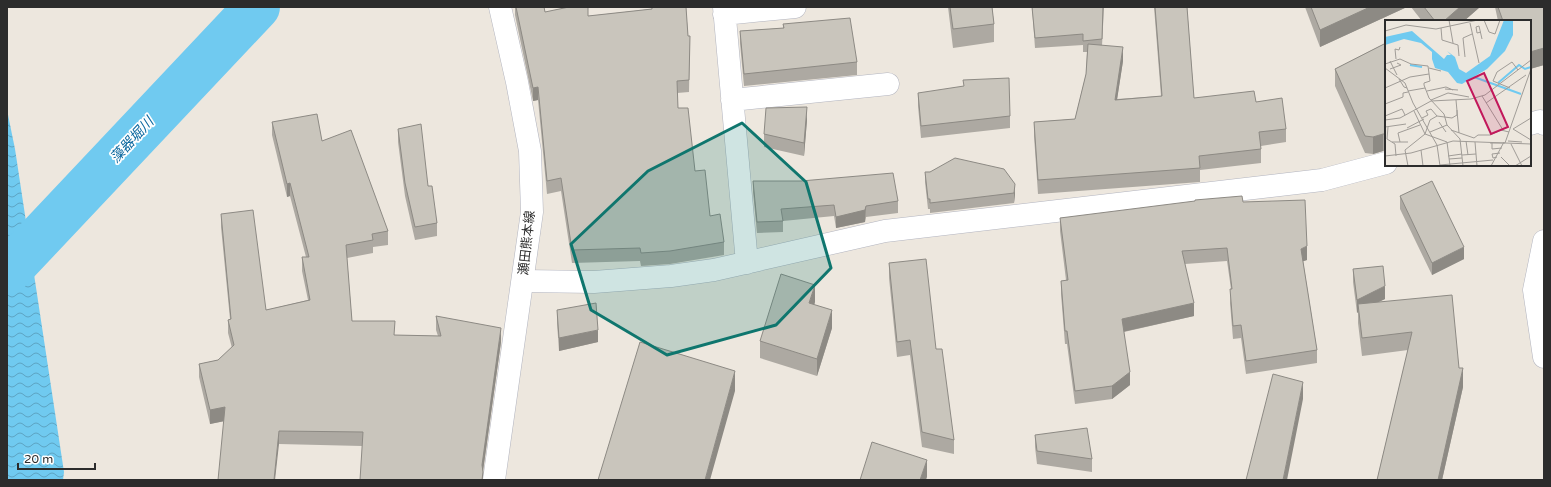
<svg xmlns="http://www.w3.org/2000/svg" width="1551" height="487" font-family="'Varela Round','Noto Sans JP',sans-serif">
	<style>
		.water { fill: url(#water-waves) }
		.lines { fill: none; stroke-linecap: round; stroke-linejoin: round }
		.river { stroke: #70caf0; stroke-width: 46 }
		.street-casing { stroke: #b2b4bf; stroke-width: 23 }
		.secondary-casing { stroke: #b2b4bf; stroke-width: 23 }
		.street { stroke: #fff; stroke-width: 22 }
		.secondary { stroke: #fff; stroke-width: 22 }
		.wall { fill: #ada9a2 }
		.shaded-wall { fill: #8d8a84 }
		.building { fill: #c9c5bc; stroke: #8d8a84 }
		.marked { fill: #0f766e; fill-opacity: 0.2; stroke: #0f766e; stroke-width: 3; stroke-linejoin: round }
		.labels { text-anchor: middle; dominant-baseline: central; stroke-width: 3.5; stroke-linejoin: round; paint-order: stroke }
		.street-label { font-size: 13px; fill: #2c2c2c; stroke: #fff }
		.water-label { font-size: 14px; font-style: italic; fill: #0c689f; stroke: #fff }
		.inset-river { fill: none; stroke: #70caf0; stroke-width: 2 }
		.inset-road { fill: none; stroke: #a09c97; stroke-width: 1 }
		.view { fill: #c2185b; fill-opacity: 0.15; stroke: #c2185b; stroke-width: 2 }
		.inset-edge { fill: none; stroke: #2c2c2c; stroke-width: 2 }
	</style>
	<defs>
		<pattern id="water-waves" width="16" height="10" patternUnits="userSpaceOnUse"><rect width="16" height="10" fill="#70caf0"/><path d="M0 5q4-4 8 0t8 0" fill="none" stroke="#5ca4c3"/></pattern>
	</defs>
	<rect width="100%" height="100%" fill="#ede7de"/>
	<!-- water -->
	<path class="water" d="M 7,110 L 15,149 L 64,472 L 63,480 L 7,480 Z"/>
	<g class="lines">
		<!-- river -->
		<path class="river" d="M 7,272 L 257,7"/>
		<defs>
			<path id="street" d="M 724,7 L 747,263
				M 724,14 L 795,7
				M 732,100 L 888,84
				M 1530,124 L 1540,121 L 1544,124
				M 1544,241 L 1534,290 L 1544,357
				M 523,281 L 594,282 L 671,276 L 714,270 L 885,231 L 1322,180 L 1386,163"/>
			<path id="secondary" d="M 494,480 L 532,212 L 530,151 L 517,82 L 500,7"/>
		</defs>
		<!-- street casing -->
		<use href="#street" class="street-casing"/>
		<!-- secondary casing -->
		<use href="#secondary" class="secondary-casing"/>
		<!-- street -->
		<use href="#street" class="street"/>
		<!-- secondary -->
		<use href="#secondary" class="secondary"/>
	</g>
	<!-- wall -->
	<path class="wall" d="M 515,7 L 544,7 L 545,12 L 588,16 L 652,9 L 651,7 L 686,7 L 688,36 L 690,36 L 689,92 L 677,93 L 678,108 L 695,171 L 710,216 L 724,242 L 724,255 L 670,264 L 641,266 L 640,261 L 572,263 L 561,191 L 547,194 L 538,100 L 533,101 L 515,15 Z
		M 948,7 L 992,7 L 994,24 L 994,42 L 953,48 Z
		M 1032,7 L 1104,7 L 1102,46 L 1123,61 L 1117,99 L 1161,96 L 1154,7 L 1187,7 L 1194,98 L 1256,102 L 1286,129 L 1286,142 L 1261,146 L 1261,163 L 1200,170 L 1200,182 L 1038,194 L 1034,136 L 1034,122 L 1075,119 L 1086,74 L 1087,52 L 1083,52 L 1083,45 L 1035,48 Z
		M 1305,7 L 1407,7 L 1320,47 Z
		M 1411,7 L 1480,7 L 1464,21 L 1422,21 Z
		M 1495,7 L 1544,7 L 1544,65 L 1530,69 L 1530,21 L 1498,21 Z
		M 783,24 L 857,62 L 857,75 L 744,86 L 740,43 L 740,31 L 783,28 Z
		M 1386,43 L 1386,151 L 1383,151 L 1373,154 L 1365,153 L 1335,86 L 1335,69 Z
		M 918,93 L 1010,116 L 1010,128 L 921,138 L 918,106 Z
		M 807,120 L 804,156 L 764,147 L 764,134 Z
		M 272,122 L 322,141 L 388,231 L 388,245 L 373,247 L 373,253 L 347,258 L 352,321 L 395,335 L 438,336 L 436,330 L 436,316 L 501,342 L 483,471 L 483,480 L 362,446 L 279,444 L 224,421 L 210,424 L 199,377 L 199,364 L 218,360 L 232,348 L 228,333 L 228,320 L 230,319 L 221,227 L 221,214 L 266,310 L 308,300 L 302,271 L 302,257 L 306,257 L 290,196 L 287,197 L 272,135 Z
		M 398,129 L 428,186 L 437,223 L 437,236 L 415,240 L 405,196 L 398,142 Z
		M 1004,169 L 1015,194 L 1014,203 L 930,213 L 930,209 L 928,209 L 925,182 L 925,172 Z
		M 753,181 L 898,201 L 898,213 L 866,217 L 865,222 L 836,228 L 834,216 L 783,221 L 783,232 L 757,233 L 753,192 Z
		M 1400,196 L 1464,259 L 1432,275 L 1400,209 Z
		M 1243,202 L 1307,260 L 1303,261 L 1317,350 L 1317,363 L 1246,374 L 1241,338 L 1233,339 L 1230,303 L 1231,289 L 1227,261 L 1185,264 L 1194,316 L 1124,332 L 1130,385 L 1112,399 L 1075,404 L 1067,344 L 1065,344 L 1061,294 L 1061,281 L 1066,280 L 1060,231 L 1060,218 Z
		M 889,263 L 936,349 L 954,440 L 954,454 L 922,447 L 910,355 L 897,357 L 889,278 Z
		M 1353,269 L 1385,299 L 1377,302 L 1459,368 L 1463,387 L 1442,480 L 1377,480 L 1408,350 L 1362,356 L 1358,323 L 1358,312 L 1357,313 L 1353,282 Z
		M 815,302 L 814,305 L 832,328 L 817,376 L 760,358 L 760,341 Z
		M 557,310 L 598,342 L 559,351 L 557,323 Z
		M 1035,435 L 1092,459 L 1092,472 L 1037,464 L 1035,447 Z"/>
	<!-- shaded-wall -->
	<path class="shaded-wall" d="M 1370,7 L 1407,7 L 1320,47 L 1320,30 Z
		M 1460,7 L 1480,7 L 1464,21 L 1444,21 Z
		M 1123,47 L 1123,61 L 1115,113 L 1115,100 Z
		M 1544,48 L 1544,65 L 1530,69 L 1530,52 Z
		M 538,87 L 538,100 L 533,101 L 533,88 Z
		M 807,107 L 807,120 L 804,156 L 804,143 Z
		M 1383,134 L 1383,151 L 1373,154 L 1373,137 Z
		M 290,183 L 290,196 L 287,197 L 287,184 Z
		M 1015,184 L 1015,194 L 1014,203 L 1014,193 Z
		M 866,206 L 865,222 L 836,228 L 836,217 Z
		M 1307,246 L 1307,260 L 1301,262 L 1301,249 Z
		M 1464,247 L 1464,259 L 1432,275 L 1432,263 Z
		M 815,285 L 815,302 L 809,321 L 809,303 Z
		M 1385,286 L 1385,299 L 1359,312 L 1358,304 L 1358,312 L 1357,313 L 1357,300 Z
		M 1194,303 L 1194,316 L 1122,332 L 1122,319 Z
		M 832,310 L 832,328 L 817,376 L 817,359 Z
		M 501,328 L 501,342 L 482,478 L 482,465 Z
		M 598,330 L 598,342 L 559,351 L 559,338 Z
		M 1463,368 L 1463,387 L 1442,480 L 1438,480 Z
		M 735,371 L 735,391 L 710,480 L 705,480 Z
		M 1130,372 L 1130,385 L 1112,399 L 1112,386 Z
		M 1303,382 L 1303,399 L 1287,480 L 1283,480 Z
		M 225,407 L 225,421 L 210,424 L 210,410 Z
		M 279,431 L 279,444 L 275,480 L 274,480 Z
		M 927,460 L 927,477 L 926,480 L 920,480 Z"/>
	<!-- building -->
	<path class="building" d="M 516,7 L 544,7 L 545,12 L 569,7 L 588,7 L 588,16 L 652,9 L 652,7 L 686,7 L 688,36 L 690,36 L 689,80 L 677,81 L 678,108 L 688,108 L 695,171 L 705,170 L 710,216 L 720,214 L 724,242 L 670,251 L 641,253 L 640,248 L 572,250 L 561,178 L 547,181 L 538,87 L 533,88 Z
		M 950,7 L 992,7 L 994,24 L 953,29 Z
		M 1032,7 L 1103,7 L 1102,39 L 1083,41 L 1083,34 L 1035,38 Z
		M 1155,7 L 1187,7 L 1194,98 L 1254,91 L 1256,102 L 1282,98 L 1286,129 L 1259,132 L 1261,149 L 1199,156 L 1200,168 L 1038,180 L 1034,122 L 1075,119 L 1086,74 L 1088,44 L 1123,47 L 1115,100 L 1162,96 Z
		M 1311,7 L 1370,7 L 1320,30 Z
		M 1424,7 L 1460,7 L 1444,21 L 1435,21 Z
		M 1498,7 L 1544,7 L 1544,48 L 1530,52 L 1530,21 L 1503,21 Z
		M 850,18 L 857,62 L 744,74 L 740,31 L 784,28 L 783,24 Z
		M 1386,43 L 1386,134 L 1383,134 L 1373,137 L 1365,136 L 1335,69 Z
		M 1009,78 L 1010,116 L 921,126 L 918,93 L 964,86 L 963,80 Z
		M 807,107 L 804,143 L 764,134 L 766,108 Z
		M 317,114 L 322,141 L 351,130 L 388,231 L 372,234 L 373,240 L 346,245 L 352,321 L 395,321 L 394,335 L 441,336 L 436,316 L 501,328 L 482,465 L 483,472 L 482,480 L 360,480 L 363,432 L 279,431 L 274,480 L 218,480 L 225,407 L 210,410 L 199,364 L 218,360 L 234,345 L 228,320 L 231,319 L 221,214 L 253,210 L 266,310 L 310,300 L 302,257 L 309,257 L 290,183 L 287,184 L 272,122 Z
		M 421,124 L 428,186 L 432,186 L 437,223 L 415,227 L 405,183 L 398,129 Z
		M 955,158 L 1004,169 L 1015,184 L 1014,193 L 930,203 L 930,199 L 928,199 L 925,172 L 930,172 Z
		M 893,173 L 898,201 L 866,206 L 865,210 L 836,217 L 834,205 L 781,209 L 783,221 L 757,222 L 753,181 L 801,181 Z
		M 1432,181 L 1464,247 L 1432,263 L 1400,196 Z
		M 1242,196 L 1243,202 L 1305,200 L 1307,246 L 1301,249 L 1317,350 L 1246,361 L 1241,325 L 1233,326 L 1230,289 L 1232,289 L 1227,248 L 1182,251 L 1194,303 L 1122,319 L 1130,372 L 1112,386 L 1075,391 L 1067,331 L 1065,331 L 1061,281 L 1068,280 L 1060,218 L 1195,201 L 1195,200 Z
		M 926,259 L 936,349 L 942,349 L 954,440 L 922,432 L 910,340 L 897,342 L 889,263 Z
		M 1383,266 L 1385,286 L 1357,300 L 1353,269 Z
		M 781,274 L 815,285 L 809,303 L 832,310 L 817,359 L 760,341 Z
		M 1452,295 L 1459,368 L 1463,368 L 1438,480 L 1377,480 L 1412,332 L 1362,338 L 1358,304 Z
		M 596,303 L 598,330 L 559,338 L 557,310 Z
		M 640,342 L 735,371 L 705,480 L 598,480 Z
		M 1273,374 L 1303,382 L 1283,480 L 1246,480 Z
		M 1087,428 L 1092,459 L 1037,451 L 1035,435 Z
		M 872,442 L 927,460 L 920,480 L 860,480 Z"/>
	<!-- marked area -->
	<path class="marked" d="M 742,123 L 806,182 L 831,268 L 776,325 L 667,355 L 591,310 L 571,244 L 648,171 Z"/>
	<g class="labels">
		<!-- street labels -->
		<g class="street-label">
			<text transform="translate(527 243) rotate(-84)">瀬田熊本線</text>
		</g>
		<!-- water labels -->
		<g class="water-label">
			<text transform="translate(132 140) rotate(-47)">藻器堀川</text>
		</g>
	</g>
	<!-- overview -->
	<g transform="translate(1385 20)">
		<rect width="146" height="146" fill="#ede7de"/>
		<path d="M 119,0 L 128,0 L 128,15 L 120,31 L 102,49 L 77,64 L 72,63 L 63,52 L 50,48 L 47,39 L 47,32 L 36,23 L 19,19 L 0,25 L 0,17 L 27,11 L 59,39 L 62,35 L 66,35 L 62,31 L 70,37 L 74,49 L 81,53 L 105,36 Z" fill="#70caf0"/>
		<path class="inset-river" d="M 25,45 L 37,47M 89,57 L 136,74M 113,63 L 134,45 L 140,49 L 146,47"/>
		<path class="inset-road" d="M 64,0 L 68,23M 99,0 L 104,12 L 110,14 L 115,0M 85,3 L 94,43M 56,8 L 57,20 L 73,25 L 74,36M 0,11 L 21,5 L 51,9 L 93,0M 96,12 L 92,13 L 91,7 L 94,6 L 97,19M 80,37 L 78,18 L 87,14M 11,39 L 10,29 L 14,30 L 15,27M 5,41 L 12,55M 0,44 L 15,39 L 26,44 L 43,46 L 45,61 L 39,63 L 39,65 L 44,78 L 59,94 L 62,105M 0,48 L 20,63 L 28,83 L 52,125 L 55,146M 44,48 L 56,51M 5,49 L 16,45 L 12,43M 14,59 L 19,67 L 22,68M 0,68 L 25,57 L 44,54M 125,68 L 108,61 L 112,52 L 127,42 L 133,50M 60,69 L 73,70M 23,71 L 40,68M 42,71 L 61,67 L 68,70M 97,76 L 118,110M 46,80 L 63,73 L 84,77M 71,80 L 74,113M 101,83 L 141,55M 0,84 L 18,77 L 18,73 L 23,72M 29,91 L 40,114 L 62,122 L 65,146M 0,96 L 17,89 L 20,95M 37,98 L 43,95 L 41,91 L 46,89 L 52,96M 146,98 L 128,109 L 146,120M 0,100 L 15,98 L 46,81 L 86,79 L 100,75 L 146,40M 54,102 L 61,112M 0,107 L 21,104M 3,107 L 2,119 L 10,124 L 11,136M 22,108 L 39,99M 66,110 L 89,118 L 93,115 L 105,115 L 116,110 L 124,112M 45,112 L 62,105 L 75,119 L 78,146M 40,114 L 45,100 L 52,96 L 67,98 L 72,95 L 72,90M 81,121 L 83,135M 123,121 L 137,122M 7,122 L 23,122M 15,122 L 13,113 L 35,105M 90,122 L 92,146M 105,123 L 120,123 L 146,49M 107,123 L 107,129 L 117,128M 126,124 L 137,146M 36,130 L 38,146M 77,135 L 91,134M 0,136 L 26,133 L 68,121 L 146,124M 63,136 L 77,134M 112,137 L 108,138 L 107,134 L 115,133M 116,137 L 125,146M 64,139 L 77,138M 55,145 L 108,140M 23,146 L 20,130 L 40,114M 106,146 L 119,122M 130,146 L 146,136"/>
		<path class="view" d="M 99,53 L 123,107 L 106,114 L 82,61 Z"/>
		<rect width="146" height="146" class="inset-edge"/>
	</g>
	<!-- border -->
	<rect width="1551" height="487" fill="none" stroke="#2c2c2c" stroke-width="16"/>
	<!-- scale -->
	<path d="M18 463v6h77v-6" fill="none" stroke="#2c2c2c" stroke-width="2"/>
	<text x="24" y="463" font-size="12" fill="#2c2c2c" stroke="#ffffff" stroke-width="3" paint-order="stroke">20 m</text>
</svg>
